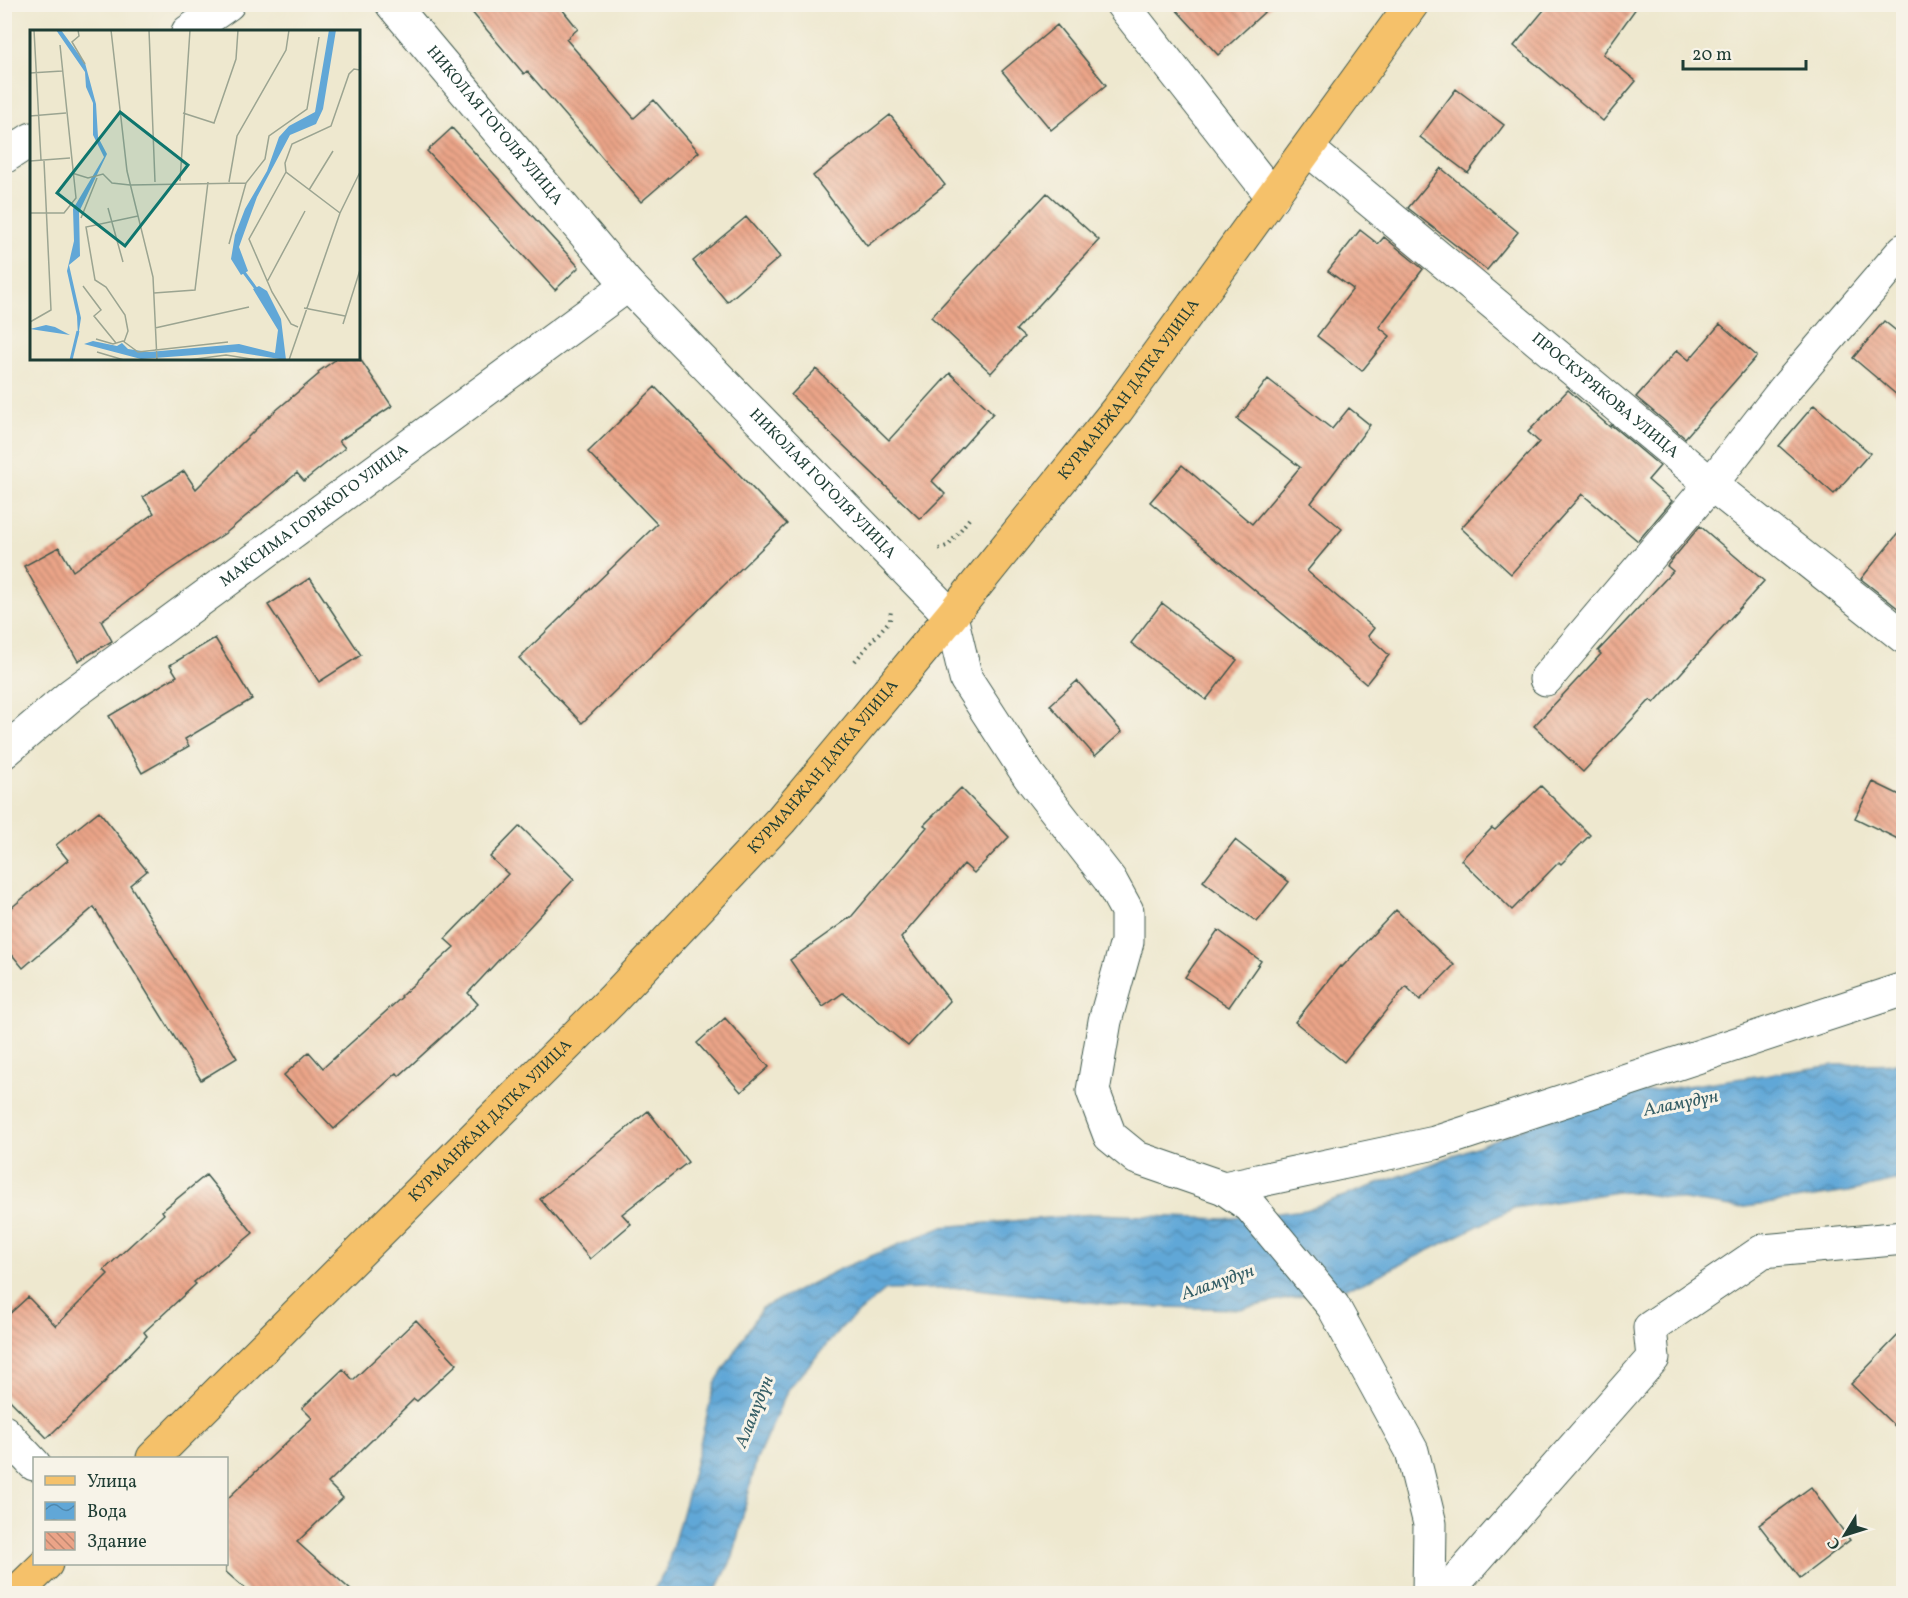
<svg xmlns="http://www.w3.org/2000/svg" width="1908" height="1598" font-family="Vollkorn,serif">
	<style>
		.water { fill: url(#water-waves); stroke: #407286; stroke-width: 1.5 }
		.building { fill: url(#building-back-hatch) }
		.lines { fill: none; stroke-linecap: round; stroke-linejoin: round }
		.minor-casing { stroke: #3e574b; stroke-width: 35 }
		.major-casing { stroke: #3e574b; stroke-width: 35 }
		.path { stroke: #3e574b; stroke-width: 4; stroke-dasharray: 1.5 4.5; stroke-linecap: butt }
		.minor { stroke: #fff; stroke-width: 33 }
		.major { stroke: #f5c16b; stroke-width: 33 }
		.labels { text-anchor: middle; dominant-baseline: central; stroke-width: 6; stroke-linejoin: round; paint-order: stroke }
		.street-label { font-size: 16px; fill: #1f3d34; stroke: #f7f3e8 }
		.water-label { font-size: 18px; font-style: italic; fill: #335d65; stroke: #f7f3e8 }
		.inset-river { fill: none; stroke: #61a7d7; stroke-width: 3 }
		.inset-road { fill: none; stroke: #9ba491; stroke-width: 1.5 }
		.view { fill: #0f766e; fill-opacity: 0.15; stroke: #0f766e; stroke-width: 3 }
		.inset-edge { fill: none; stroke: #1f3d34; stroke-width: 3 }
	</style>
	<defs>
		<pattern id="water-waves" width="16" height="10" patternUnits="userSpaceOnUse" patternTransform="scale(1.5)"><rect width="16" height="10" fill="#61a7d7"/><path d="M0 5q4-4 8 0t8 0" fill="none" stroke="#4f89af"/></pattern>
		<pattern id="building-back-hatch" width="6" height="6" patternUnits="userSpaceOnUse" patternTransform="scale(1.5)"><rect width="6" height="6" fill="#eba488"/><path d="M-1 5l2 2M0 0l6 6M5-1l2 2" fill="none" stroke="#be8770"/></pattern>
	</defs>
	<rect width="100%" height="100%" fill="#f7f3e8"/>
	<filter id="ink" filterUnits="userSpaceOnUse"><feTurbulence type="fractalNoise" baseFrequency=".0167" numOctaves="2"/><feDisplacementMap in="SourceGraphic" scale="12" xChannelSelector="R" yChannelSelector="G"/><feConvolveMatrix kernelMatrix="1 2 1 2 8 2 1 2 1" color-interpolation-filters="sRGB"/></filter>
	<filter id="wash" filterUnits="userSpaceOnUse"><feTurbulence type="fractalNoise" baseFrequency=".008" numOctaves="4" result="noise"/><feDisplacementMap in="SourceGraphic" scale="24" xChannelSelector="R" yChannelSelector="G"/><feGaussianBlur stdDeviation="1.35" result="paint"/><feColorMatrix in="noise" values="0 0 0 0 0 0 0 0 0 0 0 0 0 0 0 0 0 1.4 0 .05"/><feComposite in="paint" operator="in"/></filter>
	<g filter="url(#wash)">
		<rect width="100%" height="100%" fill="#eee8cf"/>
		<!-- water -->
		<path class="water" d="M 1903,1063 L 1903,1179 L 1848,1192 L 1738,1208 L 1624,1191 L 1514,1208 L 1361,1284 L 1240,1309 L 1126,1306 L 968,1288 L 886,1290 L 843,1326 L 788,1389 L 756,1461 L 733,1557 L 715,1593 L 651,1594 L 666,1570 L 688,1492 L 715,1383 L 762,1308 L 840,1269 L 941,1227 L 1094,1214 L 1224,1219 L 1305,1210 L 1406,1174 L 1601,1098 L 1835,1065 Z"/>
		<g id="blocks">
			<!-- building -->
			<path class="building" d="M 465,4 L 558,4 L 578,29 L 566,39 L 634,118 L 654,100 L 699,152 L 641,202 L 527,71 L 524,74 Z
				M 1171,4 L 1273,4 L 1218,55 Z
				M 1549,4 L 1639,4 L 1603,54 L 1636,81 L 1603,121 L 1514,46 Z
				M 1057,25 L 1106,85 L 1051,130 L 1002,71 Z
				M 1456,89 L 1504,125 L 1468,173 L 1420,137 Z
				M 890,115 L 945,185 L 867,246 L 813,176 Z
				M 452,128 L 579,267 L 555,290 L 427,151 Z
				M 1441,168 L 1518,232 L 1487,270 L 1408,208 Z
				M 1047,193 L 1099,240 L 1016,330 L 1024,337 L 991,373 L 931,317 Z
				M 746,217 L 780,257 L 727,302 L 693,261 Z
				M 1360,230 L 1378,244 L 1384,237 L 1423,269 L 1379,327 L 1390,336 L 1362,371 L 1317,336 L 1353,289 L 1328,271 Z
				M 1884,321 L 1904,337 L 1904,401 L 1853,358 Z
				M 1720,324 L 1757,356 L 1685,438 L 1636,397 L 1677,350 L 1689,360 Z
				M 358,356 L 392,406 L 339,441 L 345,448 L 304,481 L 297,473 L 227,532 L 167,572 L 101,621 L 112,641 L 78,661 L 24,566 L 59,547 L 73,571 L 154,513 L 143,497 L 184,471 L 196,489 L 267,418 L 319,374 L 318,372 L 338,358 L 358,358 Z
				M 816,369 L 889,440 L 950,373 L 993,413 L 932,481 L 945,494 L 920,519 L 791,395 Z
				M 1268,379 L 1332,429 L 1349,408 L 1370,425 L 1311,503 L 1342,529 L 1307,571 L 1374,628 L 1368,636 L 1389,655 L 1366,684 L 1150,502 L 1182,465 L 1252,524 L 1300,467 L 1237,419 Z
				M 655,387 L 787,524 L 582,723 L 519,658 L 657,524 L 588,452 Z
				M 1568,390 L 1610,427 L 1611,425 L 1660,466 L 1648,480 L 1672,501 L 1638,541 L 1582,494 L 1511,574 L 1461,528 L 1539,442 L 1528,432 Z
				M 1814,405 L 1870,453 L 1834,494 L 1779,446 Z
				M 1700,526 L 1764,581 L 1654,703 L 1650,700 L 1583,772 L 1534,726 L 1601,654 L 1598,651 L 1673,571 L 1667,566 Z
				M 1904,526 L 1904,613 L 1861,579 Z
				M 310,578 L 361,655 L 319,682 L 268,605 Z
				M 1162,603 L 1237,660 L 1206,700 L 1131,643 Z
				M 215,638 L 252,699 L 185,739 L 189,746 L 142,773 L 109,716 L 177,676 L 170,665 Z
				M 1077,681 L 1122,732 L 1095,756 L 1050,705 Z
				M 1873,782 L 1904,797 L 1904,842 L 1855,818 Z
				M 1541,786 L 1590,835 L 1561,864 L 1559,862 L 1512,910 L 1461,860 L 1492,828 L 1495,830 Z
				M 961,788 L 1009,837 L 974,873 L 964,864 L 901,938 L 950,1001 L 908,1046 L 843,993 L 823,1007 L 790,960 L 852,916 L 927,827 L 924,825 Z
				M 99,811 L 147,871 L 130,885 L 237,1058 L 201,1080 L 94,907 L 23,968 L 4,945 L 4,914 L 68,860 L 56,845 Z
				M 520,826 L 574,879 L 468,993 L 478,1004 L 399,1076 L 397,1073 L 334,1129 L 284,1075 L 309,1052 L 323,1068 L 402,997 L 401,996 L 454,947 L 445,939 L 508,874 L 490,857 Z
				M 1235,840 L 1289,882 L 1257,922 L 1203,881 Z
				M 1396,910 L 1454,965 L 1420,1000 L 1406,986 L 1344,1062 L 1295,1022 L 1340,966 L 1342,967 Z
				M 1218,930 L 1261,961 L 1229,1007 L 1185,977 Z
				M 725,1018 L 769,1067 L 741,1092 L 697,1043 Z
				M 648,1111 L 688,1162 L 622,1214 L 631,1224 L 590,1259 L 540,1199 Z
				M 206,1175 L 253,1233 L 194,1282 L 196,1284 L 144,1332 L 147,1336 L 107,1378 L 108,1379 L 47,1438 L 4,1394 L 4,1319 L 28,1297 L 56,1326 L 108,1274 L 104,1270 L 164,1214 L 162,1211 Z
				M 416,1320 L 457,1364 L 417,1401 L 414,1399 L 328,1483 L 343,1498 L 297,1542 L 354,1593 L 250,1593 L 226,1572 L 226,1500 L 312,1418 L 302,1408 L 343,1369 L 353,1380 Z
				M 1904,1329 L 1904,1435 L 1851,1384 Z
				M 1811,1487 L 1850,1540 L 1800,1578 L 1759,1525 Z"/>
		</g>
	</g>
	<g filter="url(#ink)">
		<use href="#blocks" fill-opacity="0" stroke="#3e574b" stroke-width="1.5"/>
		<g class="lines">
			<defs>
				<g id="minor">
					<path id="s1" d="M 392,4 L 628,285 L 951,616 L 966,679 L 1029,776 L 1110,880 L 1127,911 L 1127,942 L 1105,1021 L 1093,1091 L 1110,1136 L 1137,1158 L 1224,1188 L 1250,1206 L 1333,1306 L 1412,1451 L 1430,1524 L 1429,1594"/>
					<path d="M 1122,4 L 1273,197"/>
					<path d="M 188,32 L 228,4"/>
					<path id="s2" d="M 1308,149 L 1711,484 L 1904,637"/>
					<path d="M 4,157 L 32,139"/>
					<path d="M 1546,679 L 1711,484 L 1785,389 L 1904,250"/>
					<path id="s3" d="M 4,752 L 71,695 L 628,285"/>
					<path d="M 1224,1188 L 1435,1143 L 1904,989"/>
					<path d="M 4,1432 L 34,1464"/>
					<path d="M 1445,1594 L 1653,1358 L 1650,1328 L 1763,1251 L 1904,1238"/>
				</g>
				<g id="major">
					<path id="s4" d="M 153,1458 L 612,1000 L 781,820 L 951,616 L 1117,410 L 1412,4"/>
					<path d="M 15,1594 L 46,1564"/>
				</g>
			</defs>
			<!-- minor casing -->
			<use href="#minor" class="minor-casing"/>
			<!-- major casing -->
			<use href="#major" class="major-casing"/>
			<!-- path -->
			<path class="path" d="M 939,549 L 949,545 L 969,519
				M 855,661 L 890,620 L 891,610"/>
			<!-- minor -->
			<use href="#minor" class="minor"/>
			<!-- major -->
			<use href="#major" class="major"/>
		</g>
	</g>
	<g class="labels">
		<!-- street labels -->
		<g class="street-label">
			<text stroke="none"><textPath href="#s1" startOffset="159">НИКОЛАЯ ГОГОЛЯ УЛИЦА</textPath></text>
			<text stroke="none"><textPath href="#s4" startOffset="1449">КУРМАНЖАН ДАТКА УЛИЦА</textPath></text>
			<text stroke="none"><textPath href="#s2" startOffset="386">ПРОСКУРЯКОВА УЛИЦА</textPath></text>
			<text stroke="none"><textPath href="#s1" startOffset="645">НИКОЛАЯ ГОГОЛЯ УЛИЦА</textPath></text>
			<text stroke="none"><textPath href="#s3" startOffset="390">МАКСИМА ГОРЬКОГО УЛИЦА</textPath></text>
			<text stroke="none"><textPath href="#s4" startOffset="963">КУРМАНЖАН ДАТКА УЛИЦА</textPath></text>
			<text stroke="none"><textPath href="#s4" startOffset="477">КУРМАНЖАН ДАТКА УЛИЦА</textPath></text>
		</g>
		<!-- water labels -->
		<g class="water-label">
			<text transform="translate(1681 1104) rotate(-11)">Аламүдүн</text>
			<text transform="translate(1218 1283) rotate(-19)">Аламүдүн</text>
			<text transform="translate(755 1412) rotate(-68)">Аламүдүн</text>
		</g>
	</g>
	<!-- overview -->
	<g transform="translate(30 30)">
		<rect width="330" height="330" fill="#eee8cf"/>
		<path d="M 26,0 L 31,0 L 55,33 L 66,74 L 68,107 L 77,124 L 49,182 L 50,226 L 39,235 L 51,288 L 48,307 L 47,286 L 37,241 L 44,211 L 43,179 L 74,127 L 63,105 L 63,73 L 56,57 L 55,42 ZM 299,0 L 306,0 L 293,79 L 286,94 L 260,105 L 227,167 L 209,217 L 218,241 L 211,245 L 201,229 L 205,205 L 215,179 L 237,141 L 249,107 L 259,96 L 285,82 ZM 229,256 L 237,261 L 251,289 L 256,330 L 205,322 L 111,329 L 54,314 L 63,311 L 87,316 L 92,313 L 98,319 L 119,322 L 209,314 L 245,323 L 248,300 L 223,259 ZM 16,295 L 25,297 L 40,305 L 0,299 Z" fill="#61a7d7"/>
		<path class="inset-river" d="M 213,241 L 227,260M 41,330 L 48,301"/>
		<path class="inset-road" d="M 4,0 L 11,130M 48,0 L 49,6 L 42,12 L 55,34M 81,0 L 97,141 L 123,247 L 127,330M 119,0 L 125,152M 0,43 L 32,41M 153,83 L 184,93 L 206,29 L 208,0M 0,86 L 36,83M 0,131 L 40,128M 256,142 L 219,209 L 242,262 L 261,294 L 268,297M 42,143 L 58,148 L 73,144 L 82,153 L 100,155 L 216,153M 150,151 L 160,0M 199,152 L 207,106 L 256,20 L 259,0M 279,160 L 303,121M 78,178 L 93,232M 0,183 L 34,183 L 46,168 L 30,15M 310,183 L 256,142 L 255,133 L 262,114 L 301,96 L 319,44 L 324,39 L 330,40M 51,188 L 67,148M 199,214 L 216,153 L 235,129 L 239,106 L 277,79 L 289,7M 237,252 L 275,181M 53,256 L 71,280 L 64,286 L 86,313M 124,263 L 165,260 L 178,152M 274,278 L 315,286M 0,292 L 21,280 L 14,131M 313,294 L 330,240M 125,298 L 219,277M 66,309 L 83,314 L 93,311 L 108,322 L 198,312M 94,312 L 98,301 L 95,285 L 76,257 L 65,250 L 56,197 L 108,186M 67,322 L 94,330M 158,330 L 196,325 L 227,330M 259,330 L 310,183 L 330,142"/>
		<path class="view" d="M 90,82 L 158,135 L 95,216 L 27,163 Z"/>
		<rect width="330" height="330" class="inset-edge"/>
	</g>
	<!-- margin -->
	<rect width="1908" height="1598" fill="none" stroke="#f7f3e8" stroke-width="24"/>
	<!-- legend -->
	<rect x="33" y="1457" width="195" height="108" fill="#f7f3e8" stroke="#a1aaa0" stroke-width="1.5"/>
	<rect x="45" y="1476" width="30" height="9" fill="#f5c16b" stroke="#a1aaa0" stroke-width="1.5"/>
	<text x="87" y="1487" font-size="18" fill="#1f3d34">Улица</text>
	<rect x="45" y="1502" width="30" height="18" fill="url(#water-waves)" stroke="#a1aaa0" stroke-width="1.5"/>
	<text x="87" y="1517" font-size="18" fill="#1f3d34">Вода</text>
	<rect x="45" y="1532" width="30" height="18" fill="url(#building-back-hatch)" stroke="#a1aaa0" stroke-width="1.5"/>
	<text x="87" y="1547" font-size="18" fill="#1f3d34">Здание</text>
	<!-- north arrow -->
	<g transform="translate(1845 1535) rotate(232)" stroke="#f7f3e8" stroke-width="4.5" paint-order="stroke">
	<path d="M0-4.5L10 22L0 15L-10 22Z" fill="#1f3d34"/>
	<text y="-9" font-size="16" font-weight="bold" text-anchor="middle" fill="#1f3d34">С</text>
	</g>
	<!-- scale -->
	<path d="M1683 60v9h123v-9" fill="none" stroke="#1f3d34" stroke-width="3"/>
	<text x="1692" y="60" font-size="18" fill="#1f3d34" stroke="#f7f3e8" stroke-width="4.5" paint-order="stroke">20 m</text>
</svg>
